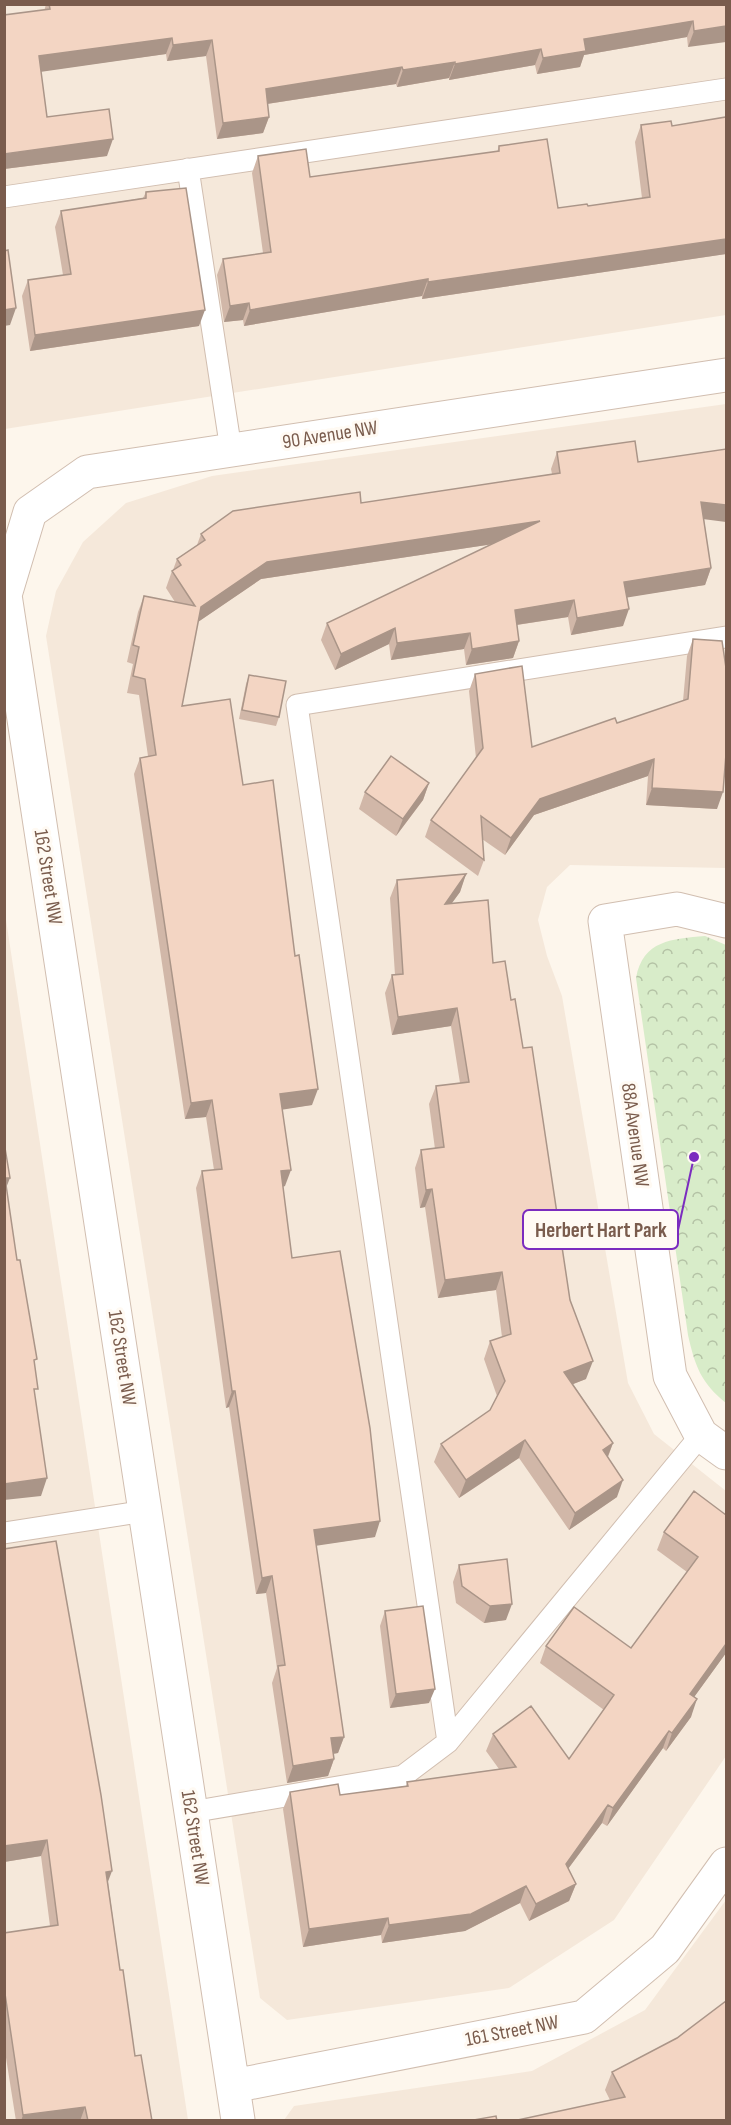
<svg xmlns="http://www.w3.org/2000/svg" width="731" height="2125" font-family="'Sofia Sans Condensed',sans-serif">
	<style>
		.residential { fill: #f5e8da }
		.park { fill: url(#park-crowns) }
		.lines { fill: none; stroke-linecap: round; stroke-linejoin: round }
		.service-casing { stroke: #d1beb0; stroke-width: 23 }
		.minor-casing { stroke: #d1beb0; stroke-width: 35 }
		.service { stroke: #fff; stroke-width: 21 }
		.minor { stroke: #fff; stroke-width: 33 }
		.wall { fill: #d1b7a8 }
		.shaded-wall { fill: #aa9588 }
		.building { fill: #f3d5c3; stroke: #aa9588; stroke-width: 1.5 }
		.labels { text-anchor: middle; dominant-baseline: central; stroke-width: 6; stroke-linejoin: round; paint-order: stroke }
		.street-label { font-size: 20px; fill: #7a5c4d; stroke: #fffaf3 }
		.leader { fill: none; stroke: #7b2cbf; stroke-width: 2 }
		.callout-dot { fill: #7b2cbf; stroke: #fffaf3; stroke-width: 2 }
		.callout { fill: #fffaf3; stroke: #7b2cbf; stroke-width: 2 }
		.callout-label { font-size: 21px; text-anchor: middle; font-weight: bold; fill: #7a5c4d }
	</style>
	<defs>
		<pattern id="park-crowns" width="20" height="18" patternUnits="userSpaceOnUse" patternTransform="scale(1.5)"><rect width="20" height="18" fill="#d8ecc9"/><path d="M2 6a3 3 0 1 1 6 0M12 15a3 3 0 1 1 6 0" fill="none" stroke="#b4c2a5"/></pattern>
	</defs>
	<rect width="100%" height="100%" fill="#fdf6ec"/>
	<!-- residential -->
	<path class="residential" d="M 5,5 L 726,5 L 726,315 L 5,429 Z
		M 726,404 L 726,868 L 570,865 L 547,887 L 538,920 L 547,956 L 562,996 L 628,1383 L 654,1434 L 726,1491 L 726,1756 L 614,1920 L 509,1988 L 287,2020 L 260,1998 L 46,636 L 56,591 L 83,542 L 126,503 L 212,476 Z
		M 5,913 L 188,2120 L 5,2120 Z
		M 726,1900 L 726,2120 L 284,2120 L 294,2106 L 532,2071 L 645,2010 Z"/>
	<!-- park -->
	<path class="park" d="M 705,936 L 726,945 L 726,1403 C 701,1383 695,1366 688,1335 L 636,978 C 643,940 672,939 705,936 Z"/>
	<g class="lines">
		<defs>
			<path id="service" d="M 188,169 L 231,450
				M 4,197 L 726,89
				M 4,1533 L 145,1511
				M 448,1742 L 297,705 L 726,637
				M 191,1812 L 403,1776 L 448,1742 L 701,1435"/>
			<path id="minor" d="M 726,921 L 677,909 L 605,921 L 670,1376 L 701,1435 L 726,1453
				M 233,2086 L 584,2017 L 665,1949 L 726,1864
				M 238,2120 L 5,595 L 30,512 L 87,472 L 726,375"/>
		</defs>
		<!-- service casing -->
		<use href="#service" class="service-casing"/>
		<!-- minor casing -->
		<use href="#minor" class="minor-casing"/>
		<!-- service -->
		<use href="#service" class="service"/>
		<!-- minor -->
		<use href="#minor" class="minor"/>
	</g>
	<!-- wall -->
	<path class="wall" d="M 46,4 L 726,4 L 688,47 L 687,37 L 584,55 L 580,67 L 537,74 L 535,65 L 449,80 L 449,78 L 397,87 L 396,84 L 267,104 L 269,117 L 263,133 L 217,139 L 206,56 L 167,61 L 166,54 L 41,71 L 47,117 L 107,156 L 4,169 Z
		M 641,125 L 672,126 L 726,254 L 422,299 L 422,296 L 244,326 L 243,320 L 224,322 L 217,275 L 223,259 L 263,253 L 252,173 L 258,156 L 310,177 L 497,152 L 499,146 L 558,208 L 588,206 L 642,198 L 635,142 Z
		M 146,192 L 199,326 L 30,351 L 22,296 L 28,280 L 63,275 L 55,227 L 61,211 L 143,198 Z
		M 557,452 L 638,462 L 704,519 L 711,568 L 705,585 L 626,597 L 623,626 L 571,635 L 568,617 L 517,625 L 519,641 L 513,658 L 466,665 L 464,649 L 391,660 L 389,644 L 335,670 L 321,640 L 327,623 L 493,544 L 261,579 L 198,622 L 182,706 L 243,785 L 312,1105 L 282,1109 L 285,1186 L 283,1187 L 292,1258 L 375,1537 L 316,1545 L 344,1737 L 338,1753 L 333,1754 L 334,1759 L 328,1776 L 287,1783 L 272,1683 L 277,1668 L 266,1593 L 256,1594 L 229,1407 L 226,1408 L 196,1188 L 202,1171 L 214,1170 L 206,1117 L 185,1119 L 134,774 L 140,758 L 148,756 L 139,695 L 127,693 L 133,664 L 127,662 L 138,612 L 144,596 L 175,602 L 166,588 L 172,571 L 173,570 L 177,559 L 197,545 L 201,534 L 361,503 L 552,474 L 551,469 Z
		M 693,639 L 717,809 L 646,805 L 648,776 L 534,815 L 505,855 L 482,839 L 484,860 L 478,876 L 425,837 L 431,820 L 476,758 L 469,691 L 475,674 L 532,747 L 617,723 L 683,701 L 687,656 Z
		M 249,675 L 279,717 L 276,726 L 239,719 L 246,684 Z
		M 429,783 L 423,800 L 396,836 L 359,809 L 365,792 Z
		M 466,874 L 460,892 L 452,903 L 493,963 L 511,1000 L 523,1048 L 570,1300 L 586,1379 L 573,1384 L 613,1443 L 608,1457 L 617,1497 L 569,1530 L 519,1458 L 459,1498 L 434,1462 L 441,1444 L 490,1410 L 497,1396 L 484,1359 L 490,1341 L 502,1337 L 496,1290 L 438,1298 L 425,1207 L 420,1208 L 415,1168 L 421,1150 L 435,1149 L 429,1104 L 436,1086 L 460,1083 L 451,1026 L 392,1035 L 385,993 L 392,975 L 395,975 L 390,898 L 397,880 Z
		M 694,1491 L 726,1653 L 694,1697 L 691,1717 L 666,1751 L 663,1748 L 607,1826 L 602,1823 L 568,1869 L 576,1884 L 569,1901 L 529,1921 L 520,1903 L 465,1931 L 382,1943 L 381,1935 L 303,1947 L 283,1809 L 290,1792 L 340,1795 L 406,1786 L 407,1782 L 499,1769 L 486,1751 L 493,1734 L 569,1759 L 604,1710 L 540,1663 L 546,1646 L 631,1648 L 687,1572 L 657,1550 L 664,1532 Z
		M 4,1549 L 108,1882 L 120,1970 L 135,2056 L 152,2121 L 16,2121 L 4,2045 L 4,1933 L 50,1926 L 41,1856 L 4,1862 Z
		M 459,1565 L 506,1620 L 484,1623 L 456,1603 L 453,1582 Z
		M 385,1611 L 429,1703 L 390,1708 L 380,1626 Z
		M 677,2038 L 726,2121 L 610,2100 L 605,2090 L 612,2072 Z"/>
	<!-- shaded-wall -->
	<path class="shaded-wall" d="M 693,21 L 687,37 L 584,55 L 580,67 L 537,74 L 543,58 L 584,39 Z
		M 726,26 L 726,42 L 688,47 L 694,31 Z
		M 172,38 L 166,54 L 33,73 L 39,56 Z
		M 212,40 L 206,56 L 167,61 L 173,45 Z
		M 541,49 L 535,65 L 449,80 L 455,64 Z
		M 455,62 L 449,78 L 397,87 L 403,70 Z
		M 402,67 L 396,84 L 260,105 L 266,89 Z
		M 269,117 L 263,133 L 217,139 L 223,123 Z
		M 113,139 L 107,156 L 4,169 L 4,154 Z
		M 726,239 L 726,254 L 422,299 L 428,282 Z
		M 428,279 L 422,296 L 244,326 L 250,310 Z
		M 249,303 L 243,320 L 224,322 L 230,306 Z
		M 16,308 L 10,325 L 4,326 L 4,310 Z
		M 205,310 L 199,326 L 30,351 L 35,335 Z
		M 701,502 L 726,505 L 726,522 L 695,518 Z
		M 540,521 L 534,538 L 261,579 L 195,624 L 201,607 L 267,562 Z
		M 711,568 L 705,585 L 618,599 L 624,582 Z
		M 574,600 L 568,617 L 509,626 L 515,610 Z
		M 629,609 L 623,626 L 571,635 L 577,618 Z
		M 395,628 L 389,644 L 335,670 L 341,654 Z
		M 470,633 L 464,649 L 391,660 L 397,643 Z
		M 519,641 L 513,658 L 466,665 L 472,649 Z
		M 654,759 L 648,776 L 534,815 L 505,855 L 511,838 L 540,799 Z
		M 429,783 L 423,800 L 396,836 L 403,819 Z
		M 652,788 L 723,792 L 717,809 L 646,805 Z
		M 466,874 L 460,892 L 438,922 L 445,904 Z
		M 457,1008 L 451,1026 L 392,1035 L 398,1017 Z
		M 318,1089 L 312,1105 L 274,1111 L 280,1094 Z
		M 212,1100 L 206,1117 L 185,1119 L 191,1103 Z
		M 291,1170 L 285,1186 L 275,1188 L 281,1171 Z
		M 5,1178 L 10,1178 L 4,1193 Z
		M 432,1189 L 425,1207 L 420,1208 L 426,1190 Z
		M 502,1272 L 496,1290 L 438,1298 L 445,1280 Z
		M 593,1361 L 586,1379 L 558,1390 L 564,1372 Z
		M 232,1391 L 235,1391 L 229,1407 L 226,1408 Z
		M 525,1440 L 519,1458 L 459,1498 L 466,1480 Z
		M 613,1443 L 606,1461 L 603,1450 Z
		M 47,1478 L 41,1496 L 4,1500 L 4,1484 Z
		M 623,1480 L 617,1497 L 569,1530 L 575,1513 Z
		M 380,1521 L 375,1537 L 308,1547 L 314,1530 Z
		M 272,1576 L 266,1593 L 256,1594 L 262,1578 Z
		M 512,1604 L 506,1620 L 484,1623 L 490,1606 Z
		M 726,1644 L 726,1653 L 684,1711 L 690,1694 Z
		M 435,1689 L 429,1703 L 390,1708 L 396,1694 Z
		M 697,1699 L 691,1717 L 666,1751 L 672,1733 Z
		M 669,1731 L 663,1748 L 607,1826 L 613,1808 Z
		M 344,1737 L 338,1753 L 325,1755 L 331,1738 Z
		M 334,1759 L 328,1776 L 287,1783 L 293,1766 Z
		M 608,1805 L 602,1823 L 559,1881 L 566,1864 Z
		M 47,1840 L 41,1856 L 4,1862 L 4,1846 Z
		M 112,1871 L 106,1887 L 106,1872 Z
		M 576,1884 L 569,1901 L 529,1921 L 536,1904 Z
		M 526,1886 L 520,1903 L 465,1931 L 382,1943 L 389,1925 Z
		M 388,1918 L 381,1935 L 303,1947 L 309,1929 Z
		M 85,2107 L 80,2121 L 21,2121 L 23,2115 Z"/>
	<!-- building -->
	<path class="building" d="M 49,4 L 726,4 L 726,26 L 694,31 L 693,21 L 584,39 L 586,51 L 543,58 L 541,49 L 455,64 L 455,62 L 403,70 L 402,67 L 266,89 L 269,117 L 223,123 L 212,40 L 173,45 L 172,38 L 39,56 L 47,117 L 109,109 L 113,139 L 4,154 L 4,15 L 50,9 Z
		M 726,117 L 726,239 L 428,282 L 428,279 L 250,310 L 249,303 L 230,306 L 223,259 L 271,252 L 258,156 L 306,149 L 310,177 L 499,151 L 499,146 L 547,139 L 558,208 L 587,204 L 588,206 L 650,197 L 641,125 L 671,121 L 672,126 Z
		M 186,188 L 205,310 L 35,335 L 28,280 L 71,274 L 61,211 L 146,198 L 146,192 Z
		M 8,250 L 16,308 L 4,310 L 4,251 Z
		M 635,441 L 638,462 L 726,449 L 726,505 L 701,502 L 711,568 L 624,582 L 629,609 L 577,618 L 574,600 L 515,610 L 519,641 L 472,649 L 470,633 L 397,643 L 395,628 L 341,654 L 327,623 L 540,521 L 267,562 L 201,607 L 182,706 L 230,699 L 243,785 L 273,780 L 295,956 L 299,955 L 318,1089 L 280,1094 L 291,1170 L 281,1171 L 292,1258 L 340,1251 L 370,1428 L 380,1521 L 314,1530 L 344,1737 L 331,1738 L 334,1759 L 293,1766 L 278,1666 L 285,1665 L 272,1576 L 262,1578 L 235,1391 L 232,1391 L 202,1171 L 222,1169 L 212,1100 L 191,1103 L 140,758 L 156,755 L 145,679 L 133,676 L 139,647 L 133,645 L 144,596 L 195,606 L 172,571 L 181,565 L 177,559 L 205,540 L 201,534 L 233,511 L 360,492 L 361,503 L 560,473 L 557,452 Z
		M 693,639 L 722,641 L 726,668 L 726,754 L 723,792 L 652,788 L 654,759 L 540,799 L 511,838 L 481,816 L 484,860 L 431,820 L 483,748 L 475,674 L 522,666 L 532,747 L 615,718 L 617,723 L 688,699 Z
		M 249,675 L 286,681 L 279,717 L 242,710 Z
		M 391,756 L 429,783 L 403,819 L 365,792 Z
		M 466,874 L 445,904 L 488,900 L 493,963 L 505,961 L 511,1000 L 515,999 L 523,1048 L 532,1047 L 570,1300 L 593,1361 L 564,1372 L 613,1443 L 603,1450 L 623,1480 L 575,1513 L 525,1440 L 466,1480 L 441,1444 L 490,1410 L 505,1381 L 490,1341 L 511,1334 L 502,1272 L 445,1280 L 432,1189 L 426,1190 L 421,1150 L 444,1147 L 436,1086 L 469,1082 L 457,1008 L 398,1017 L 392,975 L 403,974 L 397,880 Z
		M 4,1142 L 10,1178 L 5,1178 L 17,1260 L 20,1260 L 37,1359 L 34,1360 L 38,1389 L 34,1389 L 47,1478 L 4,1484 Z
		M 694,1491 L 726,1515 L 726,1644 L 690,1694 L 697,1699 L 672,1733 L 669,1731 L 613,1808 L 608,1805 L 566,1864 L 576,1884 L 536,1904 L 526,1886 L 471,1914 L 389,1925 L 388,1918 L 309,1929 L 290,1792 L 338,1784 L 340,1795 L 408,1786 L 407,1782 L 516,1767 L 493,1734 L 531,1706 L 569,1759 L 614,1695 L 546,1646 L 574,1607 L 631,1648 L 698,1557 L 664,1532 Z
		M 56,1541 L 101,1795 L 112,1871 L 106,1872 L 120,1970 L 123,1970 L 135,2056 L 141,2055 L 152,2121 L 88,2121 L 85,2107 L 23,2115 L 4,1987 L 4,1933 L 58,1925 L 47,1840 L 4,1846 L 4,1549 Z
		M 507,1559 L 512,1604 L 490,1606 L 462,1586 L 459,1565 Z
		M 423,1606 L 435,1689 L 396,1694 L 385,1611 Z
		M 726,2001 L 726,2121 L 513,2121 L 625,2097 L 612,2072 L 677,2038 Z
		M 496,2116 L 497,2121 L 468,2121 Z"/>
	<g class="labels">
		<!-- street labels -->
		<g class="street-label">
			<text transform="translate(330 435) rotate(-9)">90 Avenue NW</text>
			<text transform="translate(48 877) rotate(81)">162 Street NW</text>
			<text transform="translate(635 1135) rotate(82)">88A Avenue NW</text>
			<text transform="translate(122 1358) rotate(81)">162 Street NW</text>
			<text transform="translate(195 1838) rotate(81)">162 Street NW</text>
			<text transform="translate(512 2031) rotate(-11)">161 Street NW</text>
		</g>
	</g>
	<!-- callouts -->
	<path class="leader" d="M694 1157L678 1230"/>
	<circle class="callout-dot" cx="694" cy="1157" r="6"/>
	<rect class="callout" x="523" y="1210" width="155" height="39" rx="6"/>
	<g class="callout-label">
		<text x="601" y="1237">Herbert Hart Park</text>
	</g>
	<!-- border -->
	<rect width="731" height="2125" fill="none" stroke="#7a5c4d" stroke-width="12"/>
</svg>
